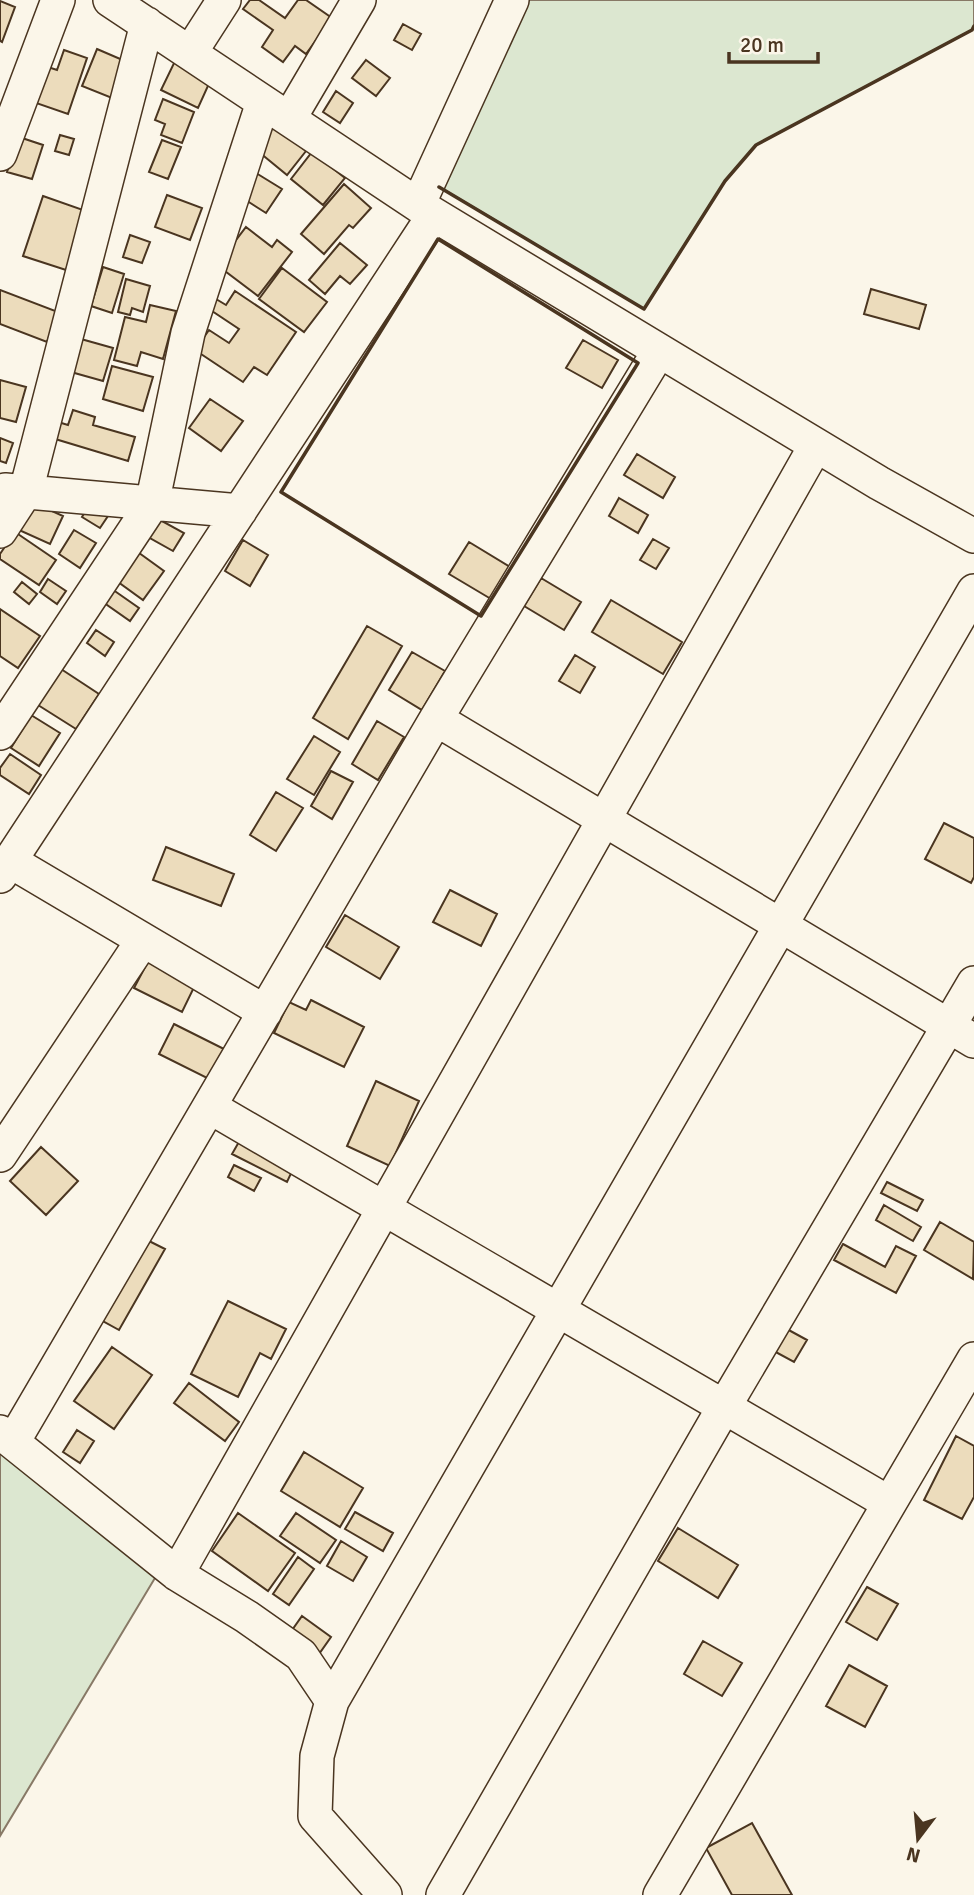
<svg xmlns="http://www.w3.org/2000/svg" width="974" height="1895" font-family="Signika,sans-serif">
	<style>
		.green { fill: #dce7d0; stroke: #887966; stroke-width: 2 }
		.building { fill: #ecdcbc; stroke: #4a3520; stroke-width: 2 }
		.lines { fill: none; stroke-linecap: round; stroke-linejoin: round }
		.minor-casing { stroke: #4a3520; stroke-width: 36 }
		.minor { stroke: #fbf6e9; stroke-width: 33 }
		.wall { stroke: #4a3520; stroke-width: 3.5 }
	</style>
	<rect width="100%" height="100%" fill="#fbf6e9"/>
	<!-- green -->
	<path class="green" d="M 524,0 L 974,0 L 974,26 L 972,30 L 756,145 L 725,181 L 644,309 L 438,186 Z
		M 0,1444 L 107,1534 L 155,1578 L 0,1836 Z"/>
	<!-- building -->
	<path class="building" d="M 250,0 L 259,0 L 285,18 L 298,0 L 306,0 L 332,18 L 306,54 L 295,46 L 283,62 L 262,47 L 273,30 L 243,9 Z
		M 0,1 L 15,7 L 2,42 L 0,41 Z
		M 403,24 L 421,34 L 412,50 L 394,40 Z
		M 97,49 L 132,64 L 117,100 L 82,86 Z
		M 64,50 L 87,58 L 68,114 L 36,103 L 48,67 L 57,70 Z
		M 176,59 L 212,77 L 198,108 L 161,90 Z
		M 366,60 L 390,78 L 376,96 L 352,78 Z
		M 336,91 L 353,103 L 340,123 L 323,112 Z
		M 163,99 L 194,112 L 182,143 L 161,135 L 165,124 L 155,120 Z
		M 273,124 L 306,151 L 287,175 L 254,148 Z
		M 60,135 L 74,139 L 69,155 L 55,151 Z
		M 19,137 L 43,145 L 32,179 L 7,172 Z
		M 162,140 L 181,147 L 168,179 L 149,172 Z
		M 312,152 L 345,178 L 323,205 L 291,179 Z
		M 256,173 L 282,189 L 266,213 L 241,197 Z
		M 344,184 L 371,208 L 353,228 L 349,225 L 324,254 L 301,234 Z
		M 167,195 L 202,208 L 190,240 L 155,227 Z
		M 43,196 L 86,211 L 66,270 L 23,256 Z
		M 246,227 L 272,247 L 277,240 L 292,252 L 258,296 L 217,265 Z
		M 130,235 L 150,242 L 142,263 L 123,257 Z
		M 340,243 L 367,265 L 350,284 L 340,276 L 325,294 L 309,280 Z
		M 103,267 L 124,274 L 112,313 L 91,306 Z
		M 282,268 L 327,302 L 304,332 L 259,299 Z
		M 126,279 L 150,286 L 143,312 L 132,308 L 130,315 L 118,312 Z
		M 871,289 L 926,305 L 919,329 L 864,314 Z
		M 0,290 L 58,312 L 47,342 L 0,324 Z
		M 235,291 L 296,332 L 267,375 L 254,367 L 243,382 L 195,350 L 209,330 L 229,343 L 239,329 L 209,309 L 216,299 L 226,305 Z
		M 150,305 L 176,311 L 163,359 L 141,352 L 137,366 L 114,360 L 125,317 L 146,322 Z
		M 81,339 L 113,348 L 103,381 L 71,372 Z
		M 583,340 L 618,360 L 602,388 L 566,368 Z
		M 112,366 L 153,377 L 143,411 L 103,399 Z
		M 0,380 L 26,387 L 16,422 L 0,418 Z
		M 210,399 L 243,421 L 221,451 L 189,428 Z
		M 73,410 L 95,417 L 93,425 L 135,437 L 128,461 L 42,435 L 48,419 L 68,425 Z
		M 0,438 L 13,443 L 6,463 L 0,461 Z
		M 637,454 L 675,477 L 663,498 L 624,475 Z
		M 619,498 L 648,515 L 638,533 L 609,516 Z
		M 92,501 L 110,513 L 100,528 L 82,517 Z
		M 32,502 L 63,516 L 50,544 L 19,530 Z
		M 151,515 L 184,533 L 173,551 L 141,533 Z
		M 74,530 L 96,543 L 80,568 L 59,554 Z
		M 15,532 L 56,560 L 39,585 L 0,559 L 0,554 Z
		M 653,539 L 669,548 L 656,569 L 640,560 Z
		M 243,540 L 268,555 L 250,586 L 225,571 Z
		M 469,542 L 510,567 L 491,599 L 449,574 Z
		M 135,550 L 164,571 L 143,600 L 114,579 Z
		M 541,578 L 581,602 L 564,630 L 524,606 Z
		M 48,579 L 66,591 L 57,604 L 40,592 Z
		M 22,582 L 37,594 L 29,604 L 14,592 Z
		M 109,587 L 139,608 L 130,621 L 100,600 Z
		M 611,600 L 682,642 L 663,674 L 592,632 Z
		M 0,609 L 40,636 L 18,668 L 0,656 Z
		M 367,626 L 402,646 L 348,739 L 313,718 Z
		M 96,630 L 114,642 L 105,656 L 87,643 Z
		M 412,652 L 445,671 L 422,710 L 389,690 Z
		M 575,655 L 595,667 L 580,693 L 559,681 Z
		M 61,669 L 99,694 L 76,729 L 38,705 Z
		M 31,715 L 60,733 L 39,766 L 11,748 Z
		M 377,721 L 404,737 L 378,780 L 352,764 Z
		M 314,736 L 340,752 L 314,795 L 287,779 Z
		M 10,754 L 41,775 L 29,794 L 0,775 L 0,768 Z
		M 331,771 L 353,782 L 332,819 L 311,806 Z
		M 276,792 L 303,808 L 276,851 L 250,835 Z
		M 944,823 L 974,838 L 974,877 L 971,883 L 925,859 Z
		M 166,847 L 234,874 L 221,906 L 153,880 Z
		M 450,890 L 497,914 L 481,946 L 433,922 Z
		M 345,915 L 399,947 L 380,979 L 326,947 Z
		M 153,952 L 200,975 L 182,1012 L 134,988 Z
		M 311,1000 L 364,1027 L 344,1067 L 274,1033 L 289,1002 L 306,1010 Z
		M 174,1024 L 224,1049 L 209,1079 L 159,1054 Z
		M 376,1081 L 419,1101 L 390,1166 L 347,1146 Z
		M 240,1140 L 294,1167 L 287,1182 L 232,1154 Z
		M 41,1147 L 78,1181 L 46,1215 L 10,1181 Z
		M 234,1165 L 261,1178 L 254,1191 L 228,1177 Z
		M 887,1182 L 923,1200 L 917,1211 L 881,1193 Z
		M 884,1205 L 921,1227 L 913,1241 L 876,1220 Z
		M 940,1222 L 974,1242 L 973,1279 L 924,1250 Z
		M 147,1240 L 165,1249 L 119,1330 L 101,1320 Z
		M 843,1244 L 885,1267 L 896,1246 L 916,1256 L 896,1293 L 834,1260 Z
		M 228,1301 L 286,1329 L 271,1359 L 260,1353 L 238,1397 L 191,1374 Z
		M 785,1328 L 807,1340 L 794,1362 L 772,1350 Z
		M 112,1347 L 152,1375 L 114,1429 L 74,1401 Z
		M 189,1383 L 239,1422 L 225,1441 L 174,1403 Z
		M 77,1430 L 94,1441 L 80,1463 L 63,1452 Z
		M 956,1436 L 974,1446 L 974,1497 L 962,1519 L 924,1500 Z
		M 304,1452 L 363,1488 L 340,1527 L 281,1491 Z
		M 355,1512 L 393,1533 L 383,1551 L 345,1529 Z
		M 238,1513 L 295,1553 L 268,1591 L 212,1551 Z
		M 296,1513 L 336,1540 L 320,1563 L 280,1536 Z
		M 678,1528 L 738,1565 L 718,1598 L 658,1561 Z
		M 341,1541 L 367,1557 L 353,1581 L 327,1566 Z
		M 298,1557 L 314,1569 L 289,1605 L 273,1594 Z
		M 867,1587 L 898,1604 L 877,1640 L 846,1622 Z
		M 302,1616 L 331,1637 L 319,1654 L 290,1633 Z
		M 703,1641 L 742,1663 L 722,1696 L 684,1674 Z
		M 849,1665 L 887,1686 L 865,1727 L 826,1706 Z
		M 752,1823 L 792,1895 L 732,1895 L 706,1848 Z"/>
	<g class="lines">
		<defs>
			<path id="minor" d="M 110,0 L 418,205 L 879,483 L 974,536
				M 190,53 L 224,0
				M 289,119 L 359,0
				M 0,154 L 58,0
				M 418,205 L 512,0
				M 5,490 L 240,511
				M 0,531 L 26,491 L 147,24
				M 436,719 L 974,1041
				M 0,733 L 152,504 L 188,333 L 263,102
				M 10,861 L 265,1012
				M 0,876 L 434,215
				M 210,1107 L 889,1503
				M 0,1155 L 143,940
				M 0,1432 L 177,1574 L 247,1617 L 301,1655 L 332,1701 L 317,1756 L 315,1816 L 385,1895
				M 13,1442 L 436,719 L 659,351
				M 177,1574 L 816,445
				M 332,1701 L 974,591
				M 443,1895 L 724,1407 L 974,983
				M 660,1895 L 974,1359"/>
		</defs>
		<!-- minor casing -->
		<use href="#minor" class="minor-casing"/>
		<!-- minor -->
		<use href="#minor" class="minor"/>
		<!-- wall -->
		<path class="wall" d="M 439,187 L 644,309 L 725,181 L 756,145 L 972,30 L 974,26
			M 438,239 L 638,363 L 481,616 L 281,492 Z"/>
	</g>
	<!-- north arrow -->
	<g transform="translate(918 1839) rotate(196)" stroke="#fbf6e9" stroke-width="5" paint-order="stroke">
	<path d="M0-5L12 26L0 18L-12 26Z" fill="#4a3520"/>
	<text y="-10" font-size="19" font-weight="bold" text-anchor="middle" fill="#4a3520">N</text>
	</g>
	<!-- scale -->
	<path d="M729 52v10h89v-10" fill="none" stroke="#4a3520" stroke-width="3.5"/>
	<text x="740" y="52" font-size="21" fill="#4a3520" stroke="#fbf6e9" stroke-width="5" paint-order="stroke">20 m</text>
</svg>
